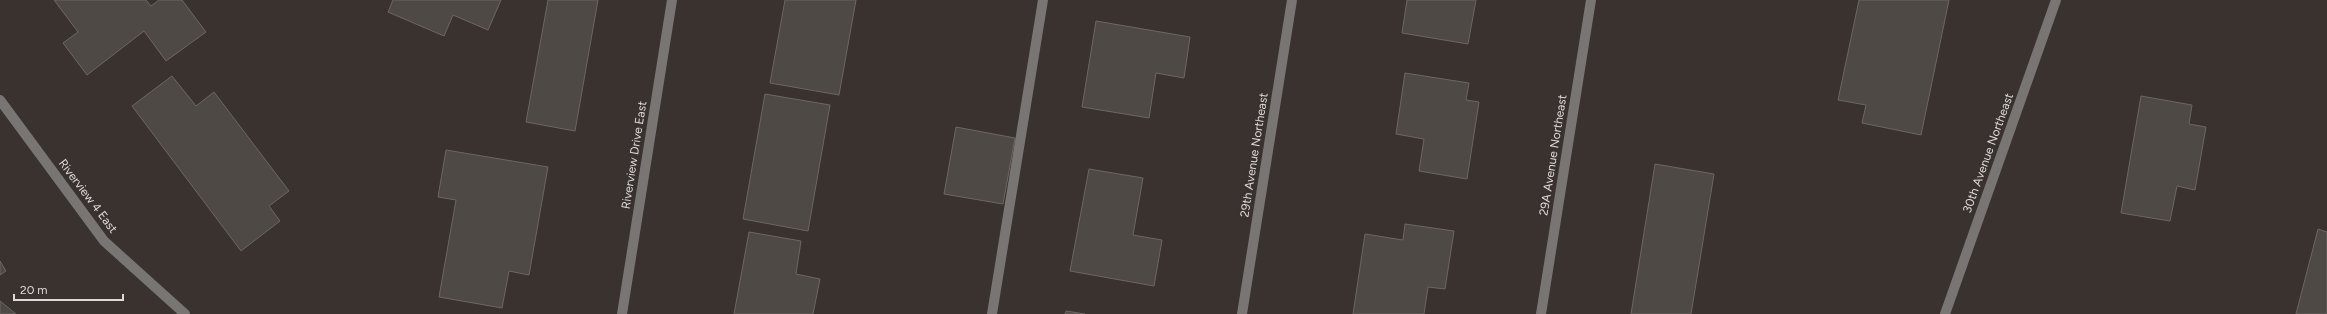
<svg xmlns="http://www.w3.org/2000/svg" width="2327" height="314" font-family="Figtree,sans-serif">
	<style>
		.building { fill: #4f4945; stroke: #6d6662 }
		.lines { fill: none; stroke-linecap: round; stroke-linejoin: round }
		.minor { stroke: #787573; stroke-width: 10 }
		.labels { text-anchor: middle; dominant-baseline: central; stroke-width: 4; stroke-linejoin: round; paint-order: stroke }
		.street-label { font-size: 12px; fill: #dedad8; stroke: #39322f }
	</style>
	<rect width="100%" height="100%" fill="#39322f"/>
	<!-- building -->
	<path class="building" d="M 54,0 L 146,0 L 151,6 L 159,0 L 182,0 L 206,32 L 166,61 L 144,31 L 87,75 L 63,43 L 78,32 Z
		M 393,0 L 501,0 L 488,30 L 453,15 L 444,36 L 388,12 Z
		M 548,0 L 598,0 L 575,131 L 526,122 Z
		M 785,0 L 856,0 L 839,95 L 770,83 Z
		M 1407,0 L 1476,0 L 1468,44 L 1402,33 Z
		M 1859,0 L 1949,0 L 1921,135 L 1862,123 L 1866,105 L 1838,100 Z
		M 1096,21 L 1190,37 L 1184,78 L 1156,73 L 1149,118 L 1082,107 Z
		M 1405,73 L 1469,83 L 1466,100 L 1479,102 L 1467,179 L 1419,171 L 1424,139 L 1396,134 Z
		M 172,76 L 196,106 L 214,92 L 289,191 L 269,206 L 280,221 L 241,251 L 132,106 Z
		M 765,94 L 830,105 L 808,231 L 743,219 Z
		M 2141,96 L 2192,105 L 2189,124 L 2206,127 L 2195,190 L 2177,186 L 2170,221 L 2121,213 Z
		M 956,127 L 1015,138 L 1003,204 L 944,194 Z
		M 446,150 L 548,167 L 529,275 L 509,271 L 502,308 L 439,297 L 456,200 L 438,197 Z
		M 1655,164 L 1714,174 L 1691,314 L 1631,314 Z
		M 1089,169 L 1143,178 L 1133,235 L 1162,240 L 1154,286 L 1070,271 Z
		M 1405,224 L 1454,231 L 1445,289 L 1428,287 L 1424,314 L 1353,314 L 1365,234 L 1403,240 Z
		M 2318,229 L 2327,232 L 2327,314 L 2296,314 Z
		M 749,232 L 801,241 L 796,274 L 820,279 L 813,314 L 734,314 Z
		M 0,261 L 6,271 L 0,275 Z
		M 0,301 L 16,314 L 0,314 Z
		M 1066,311 L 1085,314 L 1065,314 Z"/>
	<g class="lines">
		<!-- minor -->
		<path class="minor" d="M 0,100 L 104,241 L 185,314
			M 622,314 L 672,0
			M 992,314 L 1043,0
			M 1242,314 L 1292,0
			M 1541,314 L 1591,0
			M 1945,314 L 2056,0"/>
	</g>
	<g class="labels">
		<!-- street labels -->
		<g class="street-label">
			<text transform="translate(1988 153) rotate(-70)">30th Avenue Northeast</text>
			<text transform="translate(634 155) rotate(-81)">Riverview Drive East</text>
			<text transform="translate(1254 155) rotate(-81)">29th Avenue Northeast</text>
			<text transform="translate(1553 155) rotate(-81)">29A Avenue Northeast</text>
			<text transform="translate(88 196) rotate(53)">Riverview 4 East</text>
		</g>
	</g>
	<!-- scale -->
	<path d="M14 294v6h109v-6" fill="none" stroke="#dedad8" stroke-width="2"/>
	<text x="20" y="294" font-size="12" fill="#dedad8" stroke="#39322f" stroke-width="3" paint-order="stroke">20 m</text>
</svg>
